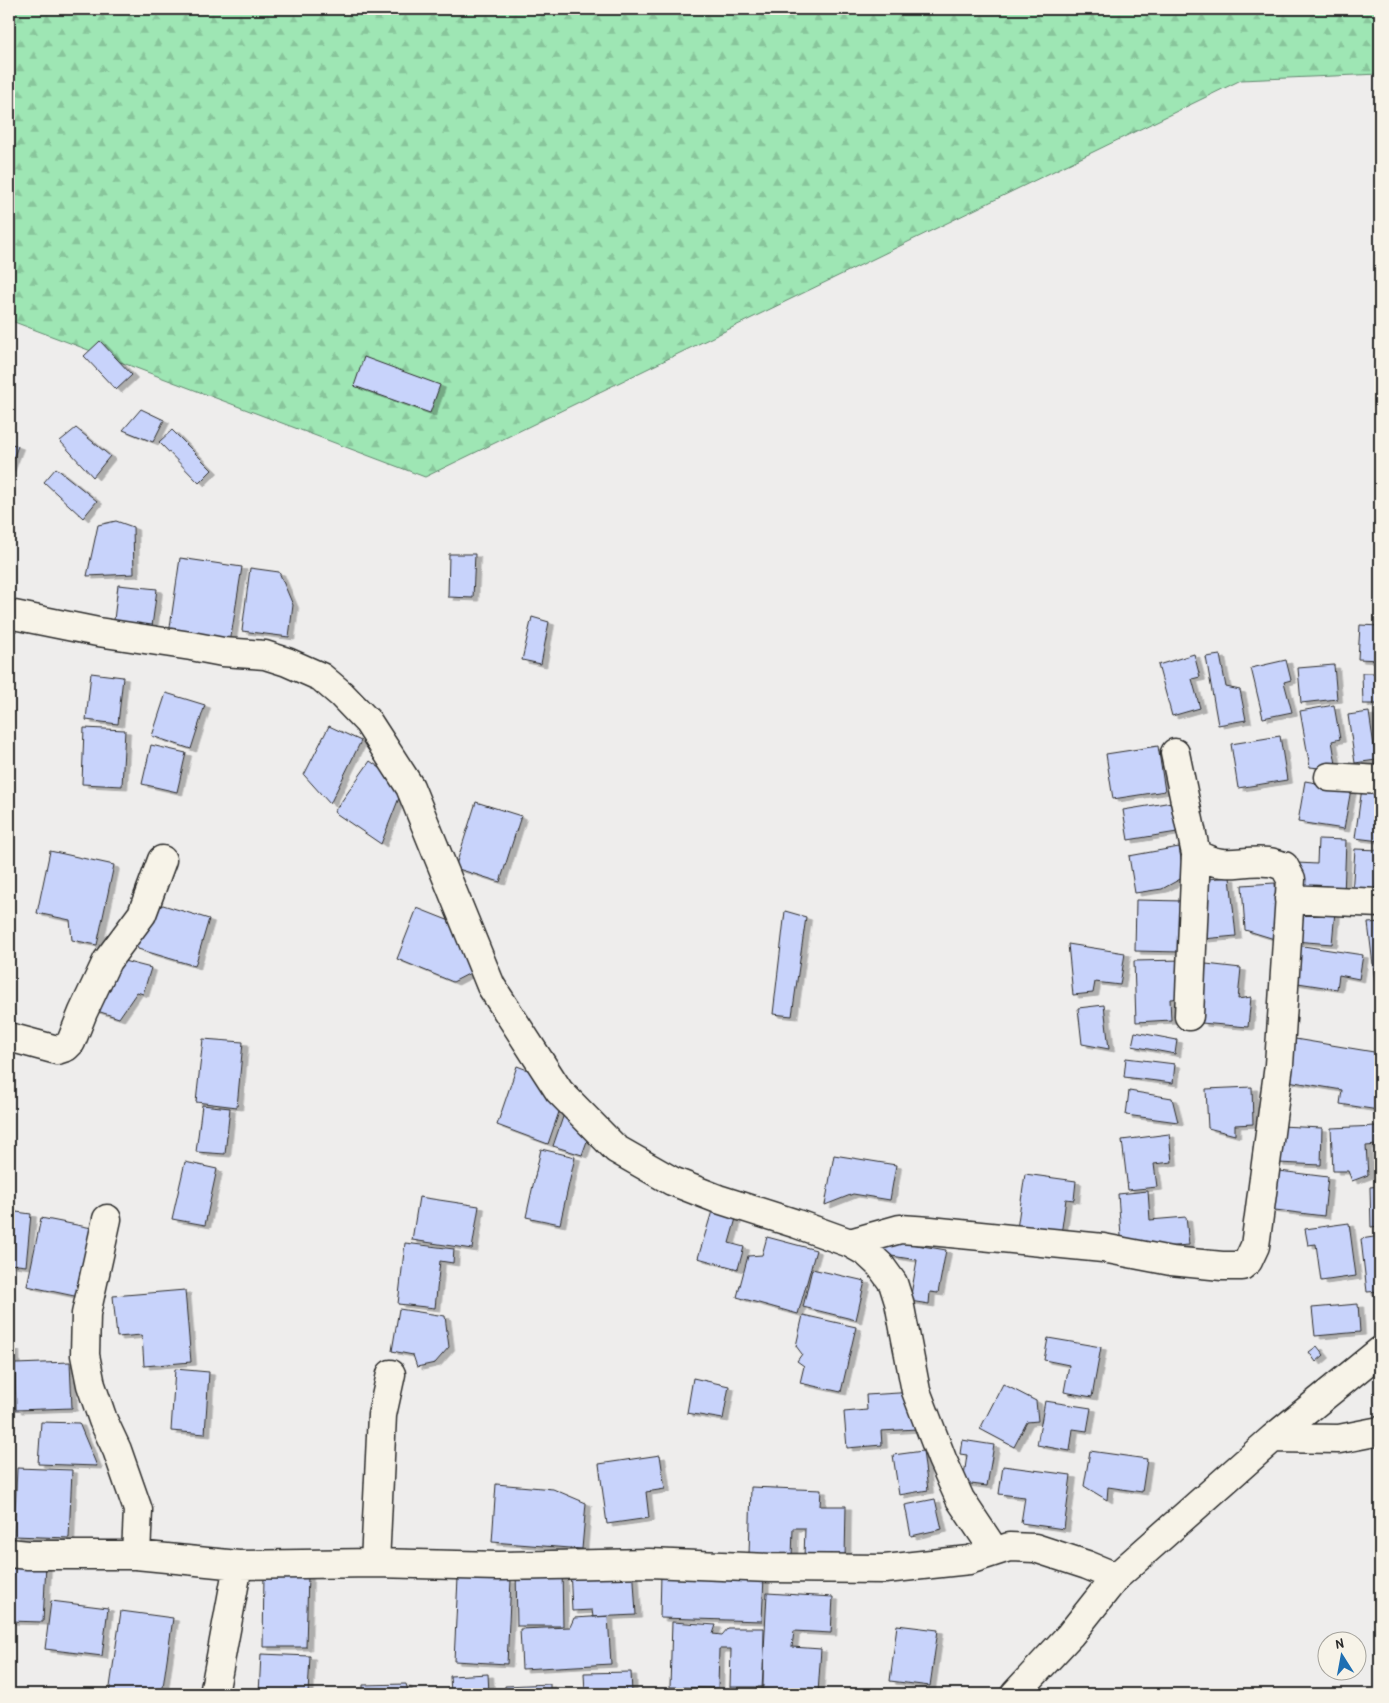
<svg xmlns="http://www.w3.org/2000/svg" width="1389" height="1703" font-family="'Patrick Hand',sans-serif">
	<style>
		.forest { fill: url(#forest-firs); stroke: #648870 }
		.building { fill: #c8d3fb; stroke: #2b2b2b; filter: url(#shadow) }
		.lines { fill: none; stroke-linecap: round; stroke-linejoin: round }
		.minor-casing { stroke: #2b2b2b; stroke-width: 31 }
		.minor { stroke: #f7f3e8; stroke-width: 28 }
	</style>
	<defs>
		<pattern id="forest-firs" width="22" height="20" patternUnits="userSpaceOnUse" patternTransform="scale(1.25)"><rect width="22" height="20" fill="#9ee6b4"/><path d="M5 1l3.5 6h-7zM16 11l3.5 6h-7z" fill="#88c59b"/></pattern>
		<filter id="shadow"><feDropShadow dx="5.5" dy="3" stdDeviation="0" flood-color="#0004"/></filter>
	</defs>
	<rect width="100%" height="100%" fill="#eeedec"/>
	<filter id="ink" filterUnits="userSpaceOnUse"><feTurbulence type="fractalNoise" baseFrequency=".02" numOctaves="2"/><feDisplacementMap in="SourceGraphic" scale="10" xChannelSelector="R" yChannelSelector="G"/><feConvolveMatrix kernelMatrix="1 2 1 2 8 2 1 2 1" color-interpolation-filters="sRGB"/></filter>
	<g filter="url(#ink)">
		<!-- forest -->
		<path class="forest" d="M 9,9 L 1380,9 L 1380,74 L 1241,80 L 425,477 L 9,320 Z"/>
		<!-- building -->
		<path class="building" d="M 100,341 L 132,375 L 116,390 L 84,356 Z
			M 364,357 L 440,385 L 430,413 L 354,386 Z
			M 141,409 L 164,420 L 153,442 L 123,430 Z
			M 76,428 L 110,456 L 93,477 L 60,441 Z
			M 172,430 L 212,470 L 199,483 L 159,442 Z
			M 9,443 L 18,446 L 9,469 Z
			M 56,468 L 97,501 L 83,518 L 44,482 Z
			M 116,521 L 133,527 L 134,574 L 87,576 L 98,525 Z
			M 449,554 L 475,554 L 473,598 L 448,597 Z
			M 180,558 L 242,567 L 230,643 L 169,634 Z
			M 250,568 L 279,572 L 293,605 L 289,637 L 242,631 Z
			M 118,585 L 157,589 L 151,634 L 113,629 Z
			M 532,617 L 549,622 L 541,664 L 522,660 Z
			M 1360,625 L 1380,626 L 1380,660 L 1358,659 Z
			M 1194,654 L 1200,677 L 1192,679 L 1200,708 L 1172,716 L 1158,665 Z
			M 1220,655 L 1226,687 L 1240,690 L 1246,720 L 1218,725 L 1206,657 Z
			M 1286,660 L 1291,680 L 1284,682 L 1292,712 L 1263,718 L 1251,668 Z
			M 1334,665 L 1337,699 L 1301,703 L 1298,668 Z
			M 91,673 L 123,677 L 118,724 L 86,720 Z
			M 1362,673 L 1380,673 L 1380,704 L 1363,704 Z
			M 166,693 L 205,705 L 191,749 L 152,736 Z
			M 1334,705 L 1340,739 L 1332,741 L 1337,770 L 1310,767 L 1300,711 Z
			M 1369,712 L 1376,760 L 1355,763 L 1348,715 Z
			M 329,726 L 361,741 L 330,804 L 304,775 Z
			M 84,728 L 125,730 L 122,786 L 82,784 Z
			M 1280,736 L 1287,780 L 1238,788 L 1231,744 Z
			M 151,745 L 186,753 L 177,792 L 142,784 Z
			M 1158,746 L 1165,791 L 1113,799 L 1106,754 Z
			M 370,761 L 404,785 L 381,844 L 334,812 Z
			M 1305,781 L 1351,789 L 1344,829 L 1298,822 Z
			M 1362,788 L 1380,790 L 1380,841 L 1355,838 Z
			M 476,802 L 521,816 L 500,882 L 455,868 Z
			M 1172,802 L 1177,832 L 1128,840 L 1123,810 Z
			M 1318,839 L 1346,840 L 1344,896 L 1295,895 L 1297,863 L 1317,864 Z
			M 1179,847 L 1184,877 L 1162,889 L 1135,893 L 1129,856 Z
			M 1355,849 L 1380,850 L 1380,897 L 1352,895 Z
			M 50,851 L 114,865 L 97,945 L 72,940 L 70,920 L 37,913 Z
			M 1230,877 L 1236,936 L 1203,939 L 1196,880 Z
			M 1275,883 L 1277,911 L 1281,941 L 1245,930 L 1242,885 Z
			M 1136,900 L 1183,901 L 1181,952 L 1135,951 Z
			M 163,905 L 209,919 L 195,966 L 138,949 L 132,936 L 149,910 Z
			M 417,908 L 455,923 L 478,969 L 453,982 L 397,959 Z
			M 1298,908 L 1335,911 L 1332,944 L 1294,941 Z
			M 785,911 L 806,917 L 792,1016 L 773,1014 Z
			M 1380,922 L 1380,1023 L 1368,923 Z
			M 1068,944 L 1125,953 L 1120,985 L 1095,982 L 1093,993 L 1073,995 Z
			M 1290,944 L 1363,955 L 1359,979 L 1339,975 L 1337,989 L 1285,981 Z
			M 112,958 L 151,968 L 143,994 L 137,992 L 119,1018 L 91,1009 Z
			M 1184,960 L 1186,998 L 1170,999 L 1171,1020 L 1136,1022 L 1134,961 Z
			M 1206,964 L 1241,968 L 1238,999 L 1251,997 L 1248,1027 L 1201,1023 Z
			M 1104,1005 L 1109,1049 L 1082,1044 L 1078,1008 Z
			M 1135,1032 L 1177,1040 L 1175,1054 L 1132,1046 Z
			M 203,1039 L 243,1042 L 237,1107 L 196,1102 Z
			M 1295,1039 L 1380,1053 L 1380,1099 L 1378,1110 L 1340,1104 L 1342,1090 L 1288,1081 Z
			M 1126,1058 L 1175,1064 L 1173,1083 L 1124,1077 Z
			M 517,1066 L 538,1074 L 560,1109 L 548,1144 L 497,1125 Z
			M 1252,1087 L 1253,1124 L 1235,1125 L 1235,1135 L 1208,1128 L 1206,1089 Z
			M 1129,1091 L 1172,1098 L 1178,1122 L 1126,1115 Z
			M 202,1105 L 230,1108 L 225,1154 L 196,1152 Z
			M 565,1111 L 591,1130 L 582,1155 L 553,1146 Z
			M 1280,1126 L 1322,1128 L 1321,1165 L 1278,1163 Z
			M 1376,1126 L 1377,1145 L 1366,1146 L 1368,1175 L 1352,1181 L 1348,1171 L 1333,1171 L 1331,1128 Z
			M 1169,1134 L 1172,1162 L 1154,1164 L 1157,1187 L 1128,1190 L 1122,1140 Z
			M 541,1149 L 575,1157 L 560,1224 L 526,1217 Z
			M 834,1155 L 896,1165 L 890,1200 L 853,1194 L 825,1205 Z
			M 185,1162 L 217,1169 L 205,1225 L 172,1219 Z
			M 1271,1170 L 1328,1177 L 1324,1216 L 1267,1209 Z
			M 1025,1174 L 1076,1181 L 1074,1200 L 1066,1199 L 1061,1235 L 1017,1229 Z
			M 1380,1186 L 1380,1226 L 1371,1227 L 1370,1187 Z
			M 1148,1191 L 1150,1220 L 1186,1217 L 1189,1245 L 1122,1250 L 1118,1194 Z
			M 419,1197 L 479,1206 L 472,1249 L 412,1240 Z
			M 715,1201 L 739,1208 L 729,1243 L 744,1247 L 738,1269 L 698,1258 Z
			M 9,1211 L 31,1214 L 26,1266 L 9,1264 Z
			M 41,1218 L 92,1228 L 79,1297 L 27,1286 Z
			M 1349,1223 L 1356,1276 L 1321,1281 L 1316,1244 L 1308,1245 L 1305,1229 Z
			M 1380,1236 L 1380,1291 L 1367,1292 L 1361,1239 Z
			M 767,1237 L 816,1250 L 798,1314 L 737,1297 L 748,1256 L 762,1255 Z
			M 887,1240 L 946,1250 L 938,1293 L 930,1292 L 929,1304 L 910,1301 L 917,1260 L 879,1254 Z
			M 405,1243 L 454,1249 L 453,1263 L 440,1261 L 435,1308 L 398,1304 Z
			M 812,1269 L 865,1281 L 856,1320 L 803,1307 Z
			M 185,1290 L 191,1362 L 144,1366 L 142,1335 L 117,1337 L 113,1296 Z
			M 1358,1304 L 1360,1332 L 1315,1336 L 1312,1308 Z
			M 399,1309 L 445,1316 L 449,1347 L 435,1363 L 417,1367 L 413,1355 L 392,1351 Z
			M 803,1315 L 856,1327 L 841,1392 L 800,1383 L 804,1366 L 797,1361 L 802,1354 L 796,1346 Z
			M 1048,1338 L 1101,1347 L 1092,1397 L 1064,1392 L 1069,1365 L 1044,1360 Z
			M 1317,1346 L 1324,1355 L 1316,1362 L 1309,1352 Z
			M 9,1348 L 14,1348 L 15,1394 L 9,1394 Z
			M 70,1362 L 72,1408 L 16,1410 L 15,1364 Z
			M 175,1369 L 209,1372 L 205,1434 L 171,1431 Z
			M 693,1378 L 729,1386 L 723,1419 L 687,1413 Z
			M 1003,1384 L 1036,1401 L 1038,1421 L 1027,1422 L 1014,1447 L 980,1429 Z
			M 915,1392 L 917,1429 L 881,1431 L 882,1445 L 847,1448 L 844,1412 L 867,1410 L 866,1395 Z
			M 1045,1401 L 1091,1408 L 1087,1431 L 1073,1429 L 1070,1451 L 1037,1445 Z
			M 41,1422 L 79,1423 L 97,1466 L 38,1464 Z
			M 962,1440 L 994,1445 L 987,1486 L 963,1483 L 967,1455 L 960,1454 Z
			M 923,1451 L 928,1490 L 899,1495 L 893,1455 Z
			M 1090,1451 L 1147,1459 L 1142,1492 L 1108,1487 L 1107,1500 L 1084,1486 Z
			M 660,1455 L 665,1489 L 646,1492 L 649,1518 L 607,1524 L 599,1464 Z
			M 1003,1466 L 1071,1475 L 1064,1529 L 1021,1523 L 1025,1497 L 999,1494 Z
			M 17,1468 L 72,1470 L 69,1538 L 14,1536 Z
			M 496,1484 L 553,1489 L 586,1503 L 582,1549 L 492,1542 Z
			M 751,1487 L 821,1490 L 820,1506 L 846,1506 L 845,1558 L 804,1557 L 805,1528 L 793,1528 L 792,1557 L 749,1555 Z
			M 935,1499 L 942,1529 L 911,1536 L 905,1505 Z
			M 9,1562 L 46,1564 L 43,1622 L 9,1621 Z
			M 633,1564 L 636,1615 L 593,1617 L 592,1610 L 572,1611 L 570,1567 Z
			M 516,1569 L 562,1569 L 563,1626 L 517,1626 Z
			M 264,1573 L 308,1574 L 306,1647 L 263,1647 Z
			M 661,1573 L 764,1576 L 762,1621 L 660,1618 Z
			M 458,1578 L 511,1580 L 507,1664 L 454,1661 Z
			M 767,1593 L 833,1597 L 831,1633 L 794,1631 L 792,1647 L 821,1649 L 818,1693 L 762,1689 Z
			M 51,1601 L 108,1608 L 102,1656 L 45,1649 Z
			M 121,1611 L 173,1618 L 162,1694 L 109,1694 Z
			M 608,1616 L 611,1664 L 522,1669 L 520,1629 L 570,1627 L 574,1618 Z
			M 672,1622 L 716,1625 L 713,1634 L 722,1635 L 728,1628 L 764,1628 L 763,1687 L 730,1687 L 731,1649 L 719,1649 L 718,1688 L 670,1687 Z
			M 897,1625 L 938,1630 L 930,1686 L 890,1681 Z
			M 261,1654 L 310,1656 L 308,1694 L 259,1694 Z
			M 631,1672 L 632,1694 L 585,1694 L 584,1673 Z
			M 488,1674 L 489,1694 L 451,1694 L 450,1676 Z
			M 406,1684 L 409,1694 L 363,1694 L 363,1685 Z
			M 550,1684 L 550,1694 L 505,1694 L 505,1686 Z
			M 661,1689 L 722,1692 L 722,1694 L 661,1694 Z"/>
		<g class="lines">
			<defs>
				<path id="minor" d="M 9,614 L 98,632 L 191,646 L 223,652 L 265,655 L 287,662 L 321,677 L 341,694 L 368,722 L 410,787 L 491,986 L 559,1091 L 616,1149 L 672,1181 L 718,1199 L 797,1224 L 850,1243 L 866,1252 L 880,1265 L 893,1283 L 899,1302 L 916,1391 L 942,1459 L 960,1499 L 994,1550
					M 1329,777 L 1380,780
					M 1289,899 L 1380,903
					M 1189,1016 L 1196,854
					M 9,1037 L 57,1050 L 66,1047 L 71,1042 L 83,1012 L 107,961 L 142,914 L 162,860
					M 107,1219 L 86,1314 L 85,1355 L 91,1385 L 103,1420 L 117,1450 L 138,1510 L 136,1555
					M 850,1243 L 900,1229 L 930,1231 L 1103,1248 L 1171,1261 L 1222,1266 L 1242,1266 L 1248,1261 L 1255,1246 L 1279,1065 L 1291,879 L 1284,866 C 1279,865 1273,862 1268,862 C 1239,859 1226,871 1196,854 L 1175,753
					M 1273,1438 L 1339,1439 L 1380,1431
					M 9,1553 L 28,1555 L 136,1555 L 238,1565 L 375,1563 L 498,1566 L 649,1563 L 771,1568 L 885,1569 L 969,1560 L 1009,1547 L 1035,1548 L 1087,1565 L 1116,1577
					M 375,1563 L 382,1415 L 391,1374
					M 214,1694 L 238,1565
					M 1015,1694 L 1070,1635 L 1116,1577 L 1273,1438 L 1380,1351"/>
			</defs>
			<!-- minor casing -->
			<use href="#minor" class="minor-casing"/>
			<!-- minor -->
			<use href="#minor" class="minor"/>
		</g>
	</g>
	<!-- margin -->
	<rect width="1389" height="1703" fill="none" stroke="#f7f3e8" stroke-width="30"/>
	<rect x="15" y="15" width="1359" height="1673" fill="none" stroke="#2b2b2b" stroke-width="2" filter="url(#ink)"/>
	<!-- north arrow -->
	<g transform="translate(1342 1656) rotate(349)"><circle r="24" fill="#f7f3e8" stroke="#a5a39c"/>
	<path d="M0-4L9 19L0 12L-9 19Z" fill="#1f6fb2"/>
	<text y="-8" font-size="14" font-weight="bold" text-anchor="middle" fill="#2b2b2b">N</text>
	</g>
</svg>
